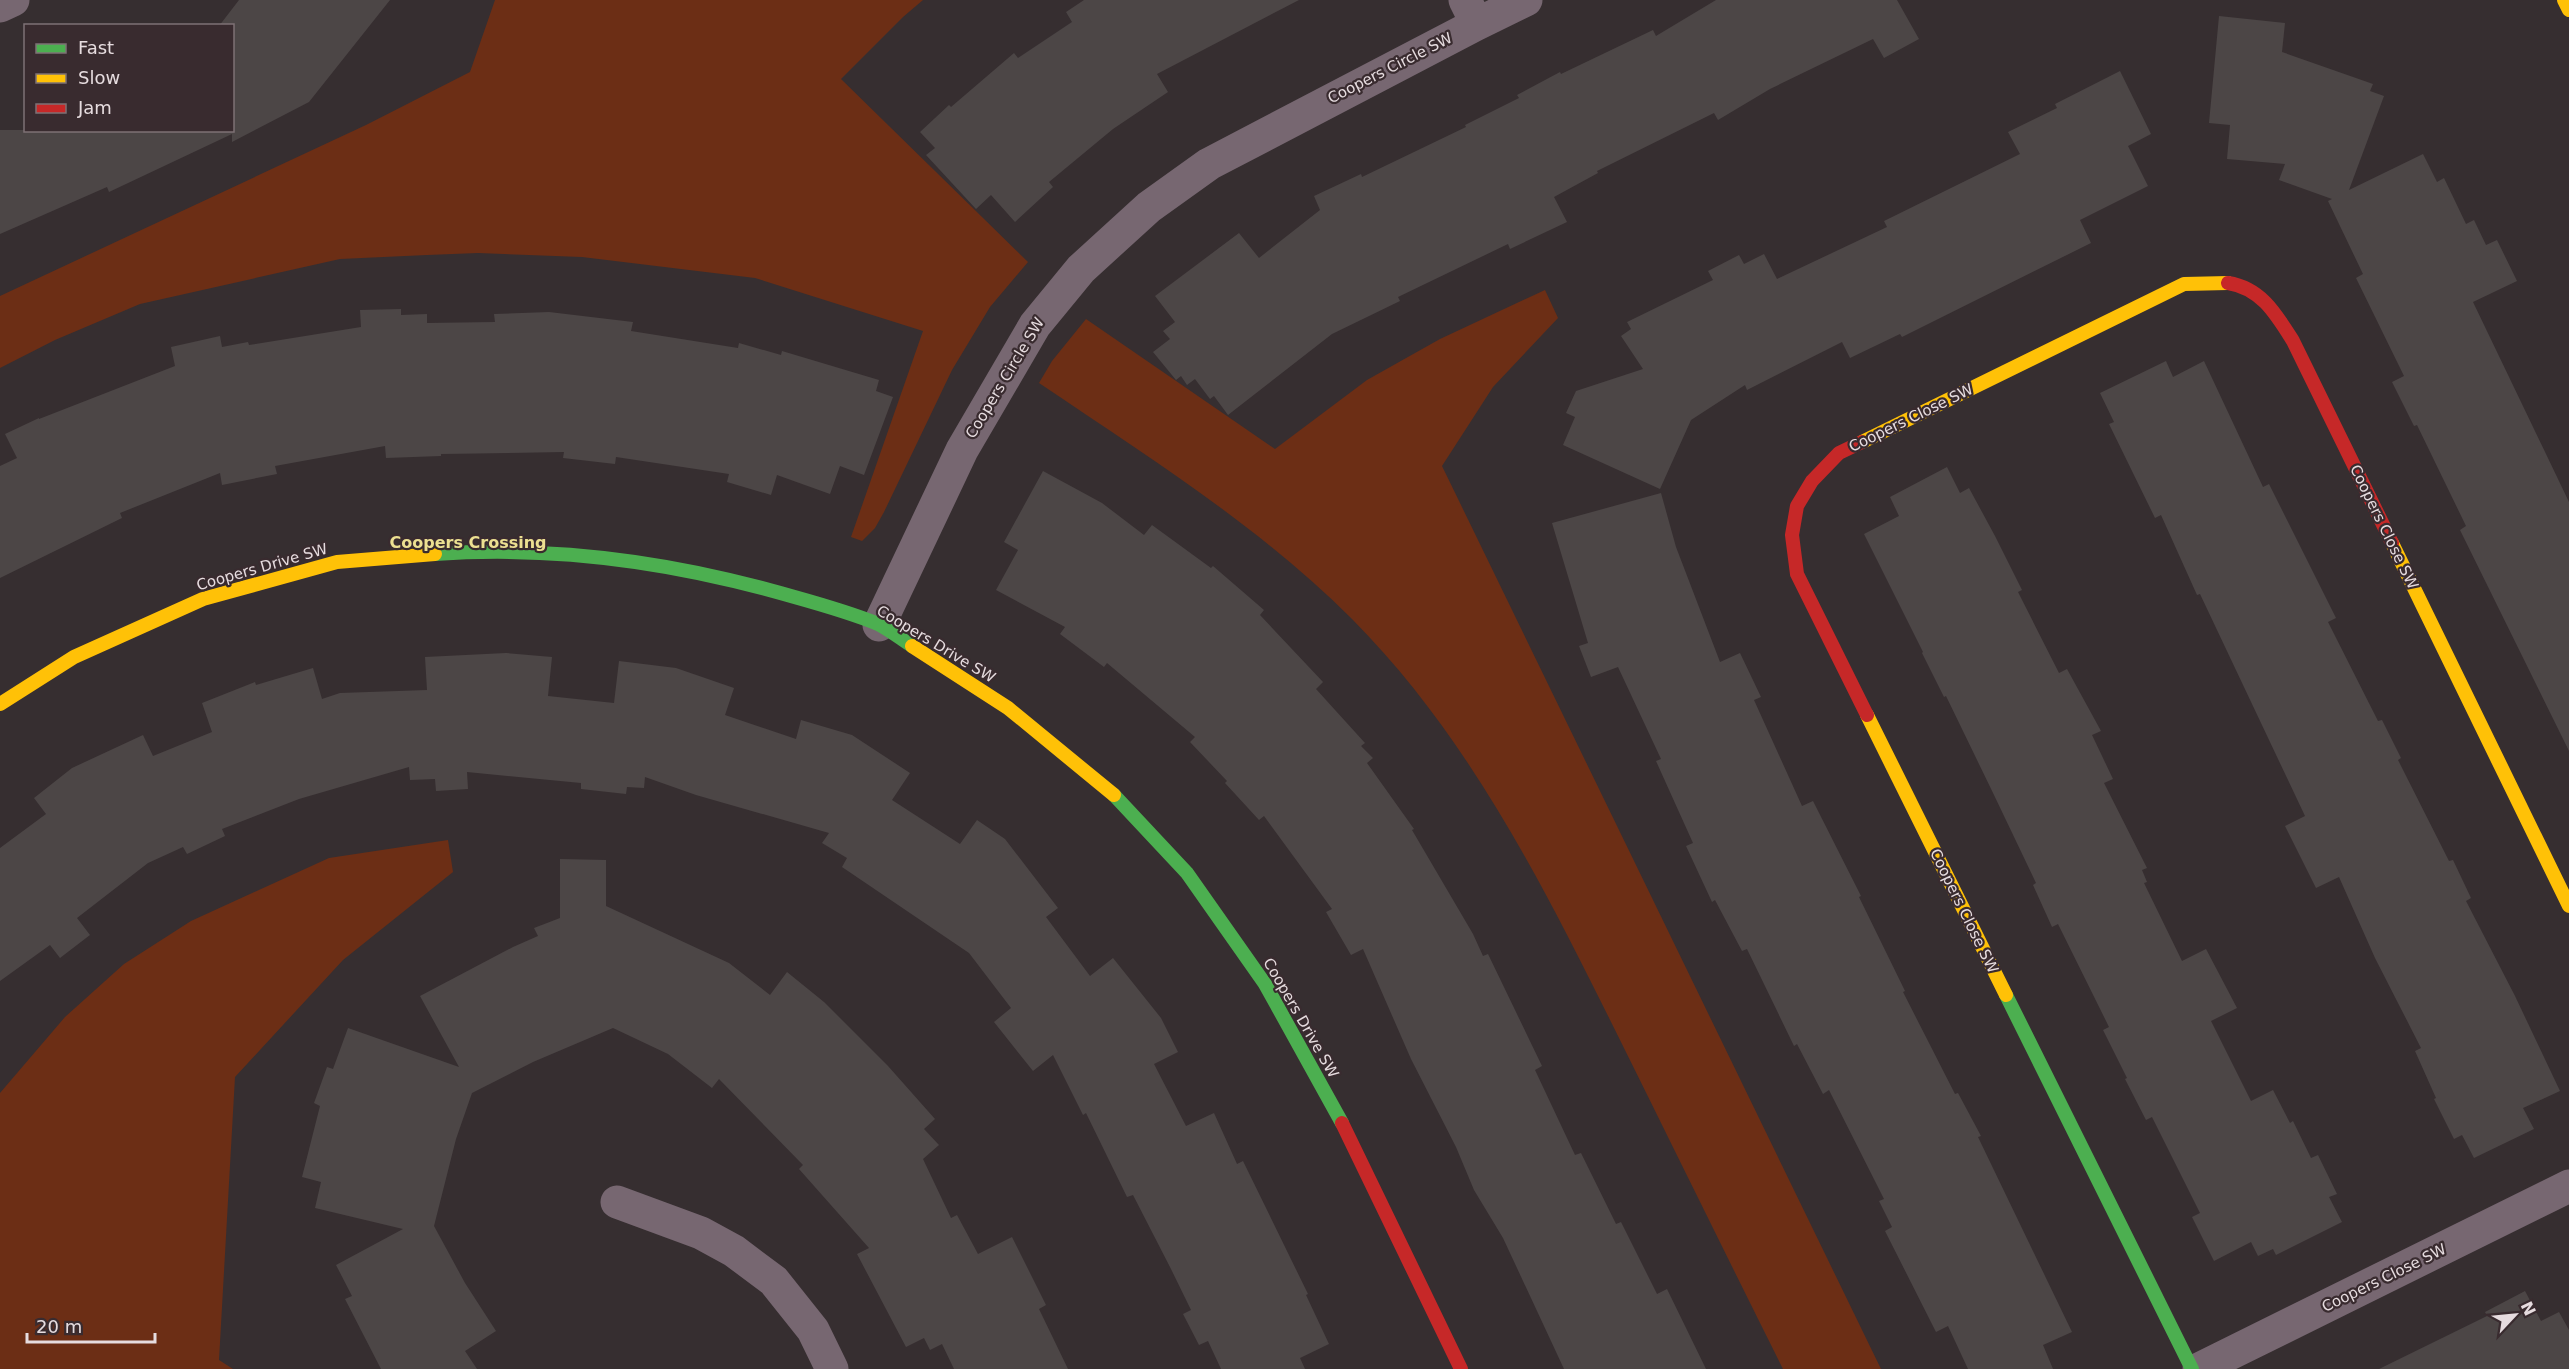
<svg xmlns="http://www.w3.org/2000/svg" width="2569" height="1369" font-family="'DejaVu Sans',sans-serif">
	<style>
		.green { fill: #6c2e15 }
		.building { fill: #4c4646 }
		.lines { fill: none; stroke-linecap: round; stroke-linejoin: round }
		.street { stroke: #776771; stroke-width: 33 }
		.fast { stroke: #4caf50; stroke-width: 14 }
		.slow { stroke: #ffc107; stroke-width: 14 }
		.jam { stroke: #c62828; stroke-width: 14 }
		.labels { text-anchor: middle; dominant-baseline: central; stroke-width: 4.5; stroke-linejoin: round; paint-order: stroke }
		.street-label { font-size: 15px; fill: #e6dcdf; stroke: #392b2f }
		.neighbourhood-label { font-size: 16px; font-weight: bold; fill: #ece091; stroke: #392b2f }
	</style>
	<rect width="100%" height="100%" fill="#362e30"/>
	<!-- green -->
	<path class="green" d="M 495,0 L 923,0 L 903,17 L 841,79 L 1028,262 L 990,307 L 952,370 L 884,512 L 875,528 L 862,541 L 851,537 L 923,331 L 755,278 L 582,257 L 478,253 L 427,255 L 340,259 L 140,304 L 55,340 L 0,368 L 0,296 L 366,125 L 470,72 Z
		M 1545,290 L 1558,318 L 1493,387 L 1442,466 L 1881,1369 L 1783,1369 C 1728,1259 1674,1149 1620,1040 C 1546,891 1471,739 1352,619 C 1259,526 1147,456 1039,383 L 1052,361 L 1086,319 L 1275,449 L 1367,380 L 1440,339 Z
		M 448,840 L 453,872 L 343,960 L 235,1077 L 219,1360 L 233,1369 L 0,1369 L 0,1093 L 65,1017 L 124,964 L 191,921 L 329,858 Z"/>
	<!-- building -->
	<path class="building" d="M 239,0 L 390,0 L 309,102 L 232,142 L 232,134 L 109,192 L 107,187 L 0,234 L 0,130 L 232,130 L 232,26 L 219,26 Z
		M 1084,0 L 1299,0 L 1157,74 L 1168,92 L 1113,129 L 1049,182 L 1053,187 L 1015,222 L 991,195 L 976,209 L 926,155 L 935,148 L 920,132 L 949,105 L 951,107 L 1014,53 L 1018,58 L 1072,22 L 1066,12 Z
		M 1716,0 L 1897,0 L 1919,39 L 1884,58 L 1873,39 L 1770,89 L 1718,120 L 1714,113 L 1597,171 L 1598,173 L 1554,197 L 1567,222 L 1510,249 L 1508,244 L 1398,297 L 1400,301 L 1332,334 L 1228,415 L 1214,396 L 1210,399 L 1195,379 L 1187,385 L 1181,376 L 1176,380 L 1153,352 L 1170,339 L 1163,331 L 1175,322 L 1155,296 L 1239,233 L 1259,258 L 1320,210 L 1314,196 L 1361,174 L 1362,177 L 1466,127 L 1465,125 L 1519,98 L 1517,95 L 1560,72 L 1561,74 L 1653,30 L 1656,36 Z
		M 2219,16 L 2285,23 L 2282,52 L 2373,84 L 2370,91 L 2384,96 L 2349,190 L 2423,154 L 2437,182 L 2444,178 L 2466,224 L 2474,220 L 2486,245 L 2497,240 L 2517,281 L 2473,302 L 2569,502 L 2569,751 L 2460,530 L 2466,526 L 2417,425 L 2414,426 L 2392,382 L 2404,376 L 2356,278 L 2363,274 L 2328,201 L 2332,199 L 2279,180 L 2285,164 L 2227,159 L 2230,125 L 2209,123 Z
		M 2120,71 L 2151,134 L 2128,146 L 2148,186 L 2080,220 L 2091,243 L 1902,337 L 1900,334 L 1850,358 L 1842,342 L 1747,390 L 1745,385 L 1691,420 L 1660,489 L 1563,445 L 1575,417 L 1566,413 L 1576,391 L 1643,369 L 1621,336 L 1631,329 L 1627,322 L 1713,280 L 1708,271 L 1739,255 L 1744,264 L 1764,254 L 1777,279 L 1887,227 L 1884,221 L 2020,154 L 2008,132 L 2057,108 L 2055,104 Z
		M 401,309 L 401,315 L 427,314 L 427,323 L 495,322 L 494,314 L 549,312 L 633,322 L 631,331 L 738,348 L 739,343 L 781,355 L 782,351 L 879,380 L 876,391 L 893,397 L 864,475 L 840,466 L 830,494 L 777,475 L 771,495 L 727,482 L 729,474 L 616,457 L 615,464 L 563,458 L 564,452 L 441,454 L 441,456 L 386,458 L 385,446 L 275,466 L 277,474 L 222,485 L 220,473 L 120,513 L 122,518 L 0,578 L 0,466 L 17,458 L 5,434 L 39,418 L 39,419 L 175,366 L 171,347 L 220,336 L 222,347 L 248,342 L 249,345 L 361,327 L 360,310 Z
		M 2166,361 L 2173,377 L 2204,361 L 2263,487 L 2269,484 L 2336,618 L 2328,622 L 2378,721 L 2382,720 L 2401,758 L 2398,760 L 2449,861 L 2453,860 L 2471,898 L 2466,901 L 2515,996 L 2560,1091 L 2523,1108 L 2534,1129 L 2474,1158 L 2462,1135 L 2454,1139 L 2434,1099 L 2436,1098 L 2415,1051 L 2421,1048 L 2375,958 L 2339,877 L 2316,888 L 2285,826 L 2305,816 L 2200,594 L 2197,595 L 2161,515 L 2155,518 L 2109,424 L 2114,422 L 2100,393 Z
		M 1947,467 L 1960,493 L 1969,488 L 1995,536 L 2022,590 L 2018,592 L 2059,673 L 2067,669 L 2101,731 L 2092,735 L 2113,779 L 2104,783 L 2147,868 L 2142,870 L 2147,882 L 2144,883 L 2182,961 L 2206,949 L 2237,1008 L 2211,1021 L 2251,1101 L 2273,1090 L 2290,1123 L 2293,1121 L 2311,1158 L 2318,1155 L 2337,1194 L 2329,1197 L 2342,1222 L 2276,1255 L 2273,1249 L 2258,1256 L 2251,1242 L 2214,1261 L 2192,1217 L 2200,1213 L 2152,1117 L 2146,1120 L 2125,1079 L 2127,1078 L 2103,1030 L 2109,1027 L 2058,924 L 2052,927 L 2033,885 L 2036,883 L 1994,795 L 1946,696 L 1944,697 L 1922,653 L 1923,652 L 1864,534 L 1899,516 L 1890,497 Z
		M 1043,471 L 1102,503 L 1144,535 L 1152,525 L 1211,568 L 1213,566 L 1264,610 L 1260,615 L 1323,682 L 1316,689 L 1365,743 L 1361,746 L 1373,758 L 1367,763 L 1414,829 L 1412,830 L 1473,934 L 1483,956 L 1488,954 L 1542,1066 L 1535,1070 L 1575,1155 L 1581,1153 L 1616,1224 L 1621,1222 L 1657,1294 L 1667,1289 L 1706,1369 L 1564,1369 L 1503,1238 L 1474,1190 L 1456,1147 L 1411,1059 L 1363,949 L 1351,955 L 1326,912 L 1332,909 L 1264,816 L 1259,820 L 1225,783 L 1227,781 L 1190,742 L 1195,737 L 1107,663 L 1104,667 L 1060,634 L 1065,627 L 996,590 L 1018,550 L 1004,542 Z
		M 1661,493 L 1676,547 L 1720,662 L 1740,653 L 1761,697 L 1754,700 L 1802,806 L 1813,801 L 1861,896 L 1859,897 L 1905,991 L 1903,992 L 1955,1094 L 1958,1093 L 1981,1136 L 1978,1137 L 2072,1332 L 2043,1345 L 2053,1369 L 1968,1369 L 1948,1326 L 1936,1332 L 1885,1231 L 1892,1227 L 1879,1201 L 1884,1199 L 1829,1090 L 1823,1094 L 1797,1044 L 1794,1046 L 1747,949 L 1742,951 L 1715,900 L 1712,902 L 1686,846 L 1693,843 L 1656,761 L 1661,759 L 1618,667 L 1591,677 L 1579,646 L 1588,643 L 1552,523 Z
		M 506,653 L 552,657 L 548,696 L 614,703 L 619,661 L 676,668 L 734,688 L 725,715 L 796,739 L 801,720 L 852,735 L 910,773 L 892,800 L 960,844 L 977,820 L 1005,839 L 1058,908 L 1046,917 L 1090,976 L 1113,958 L 1161,1018 L 1178,1052 L 1154,1064 L 1186,1126 L 1214,1113 L 1237,1164 L 1243,1161 L 1308,1294 L 1306,1295 L 1329,1344 L 1300,1358 L 1305,1369 L 1221,1369 L 1208,1341 L 1199,1345 L 1183,1314 L 1191,1310 L 1171,1269 L 1133,1195 L 1127,1197 L 1086,1113 L 1083,1115 L 1053,1055 L 1033,1071 L 994,1022 L 1011,1008 L 969,953 L 842,867 L 847,858 L 822,843 L 829,833 L 696,795 L 645,777 L 644,788 L 627,787 L 626,794 L 581,789 L 581,783 L 467,772 L 468,789 L 436,791 L 435,779 L 410,780 L 409,767 L 299,799 L 222,829 L 225,836 L 187,854 L 183,847 L 148,863 L 77,918 L 90,935 L 60,958 L 50,945 L 0,981 L 0,848 L 46,814 L 34,798 L 72,768 L 143,735 L 153,756 L 212,732 L 202,703 L 255,682 L 256,685 L 313,668 L 322,699 L 340,693 L 427,690 L 425,657 Z
		M 560,859 L 606,860 L 606,906 L 729,963 L 770,995 L 787,972 L 824,1002 L 888,1066 L 935,1119 L 924,1129 L 939,1145 L 923,1159 L 951,1218 L 957,1215 L 978,1254 L 1012,1237 L 1046,1305 L 1039,1309 L 1068,1369 L 954,1369 L 942,1344 L 930,1350 L 924,1338 L 906,1347 L 857,1254 L 869,1248 L 799,1169 L 803,1165 L 719,1079 L 712,1088 L 668,1054 L 613,1028 L 533,1062 L 472,1093 L 456,1139 L 434,1226 L 465,1283 L 496,1331 L 465,1351 L 477,1369 L 381,1369 L 345,1299 L 352,1296 L 336,1265 L 403,1229 L 315,1208 L 321,1182 L 302,1177 L 320,1106 L 314,1103 L 327,1067 L 333,1069 L 348,1028 L 459,1067 L 420,996 L 513,947 L 538,936 L 534,928 L 560,918 Z
		M 2525,1291 L 2541,1321 L 2559,1312 L 2569,1330 L 2569,1369 L 2379,1369 L 2487,1316 L 2485,1312 Z"/>
	<g class="lines">
		<!-- street -->
		<path class="street" d="M 1465,0 L 1477,24 L 1526,0
			M 0,6 L 13,0
			M 879,625 L 962,450 L 1035,325 L 1081,269 L 1149,207 L 1209,164 L 1477,24
			M 617,1202 L 701,1233 L 734,1251 L 774,1281 L 813,1330 L 832,1369
			M 2199,1369 L 2569,1186"/>
		<!-- fast -->
		<path class="fast" d="M 435,554 C 549,546 664,561 773,591 C 808,601 844,610 878,624 C 890,630 901,639 912,646
			M 1114,795 L 1187,873 L 1265,984 L 1342,1123
			M 2006,995 L 2192,1369"/>
		<!-- slow -->
		<path class="slow" d="M 2564,0 L 2569,10
			M 1862,442 L 2184,284 L 2228,283
			M 2392,543 L 2569,906
			M 912,646 L 1008,708 L 1114,795
			M 0,704 L 74,657 L 203,599 L 337,562 L 435,554
			M 1867,715 L 2006,995"/>
		<!-- jam -->
		<path class="jam" d="M 2228,283 C 2261,288 2276,314 2293,341 L 2392,543
			M 1862,442 L 1839,453 L 1812,481 L 1797,506 L 1792,535 L 1797,574 L 1867,715
			M 1342,1123 L 1461,1369"/>
	</g>
	<g class="labels">
		<!-- street labels -->
		<g class="street-label">
			<text transform="translate(1390 68) rotate(-27)">Coopers Circle SW</text>
			<text transform="translate(1005 378) rotate(-59)">Coopers Circle SW</text>
			<text transform="translate(1911 418) rotate(-26)">Coopers Close SW</text>
			<text transform="translate(2384 527) rotate(64)">Coopers Close SW</text>
			<text transform="translate(262 567) rotate(-16)">Coopers Drive SW</text>
			<text transform="translate(936 644) rotate(31)">Coopers Drive SW</text>
			<text transform="translate(1964 911) rotate(64)">Coopers Close SW</text>
			<text transform="translate(1301 1018) rotate(60)">Coopers Drive SW</text>
			<text transform="translate(2384 1278) rotate(-26)">Coopers Close SW</text>
		</g>
		<!-- neighbourhood labels -->
		<g class="neighbourhood-label">
			<text x="468" y="542">Coopers Crossing</text>
		</g>
	</g>
	<!-- legend -->
	<rect x="24" y="24" width="210" height="108" fill="#392b2f" stroke="#7e7275" stroke-width="1.5"/>
	<rect x="36" y="44" width="30" height="9" fill="#4caf50" stroke="#7e7275" stroke-width="1.5"/>
	<text x="78" y="54" font-size="18" fill="#e6dcdf">Fast</text>
	<rect x="36" y="74" width="30" height="9" fill="#ffc107" stroke="#7e7275" stroke-width="1.5"/>
	<text x="78" y="84" font-size="18" fill="#e6dcdf">Slow</text>
	<rect x="36" y="104" width="30" height="9" fill="#c62828" stroke="#7e7275" stroke-width="1.5"/>
	<text x="78" y="114" font-size="18" fill="#e6dcdf">Jam</text>
	<!-- north arrow -->
	<g transform="translate(2515 1315) rotate(64)" stroke="#392b2f" stroke-width="4.5" paint-order="stroke">
	<path d="M0-4.5L10 22L0 15L-10 22Z" fill="#e6dcdf"/>
	<text y="-9" font-size="16" font-weight="bold" text-anchor="middle" fill="#e6dcdf">N</text>
	</g>
	<!-- scale -->
	<path d="M27 1333v9h128v-9" fill="none" stroke="#e6dcdf" stroke-width="3"/>
	<text x="36" y="1333" font-size="18" fill="#e6dcdf" stroke="#392b2f" stroke-width="4.5" paint-order="stroke">20 m</text>
</svg>
